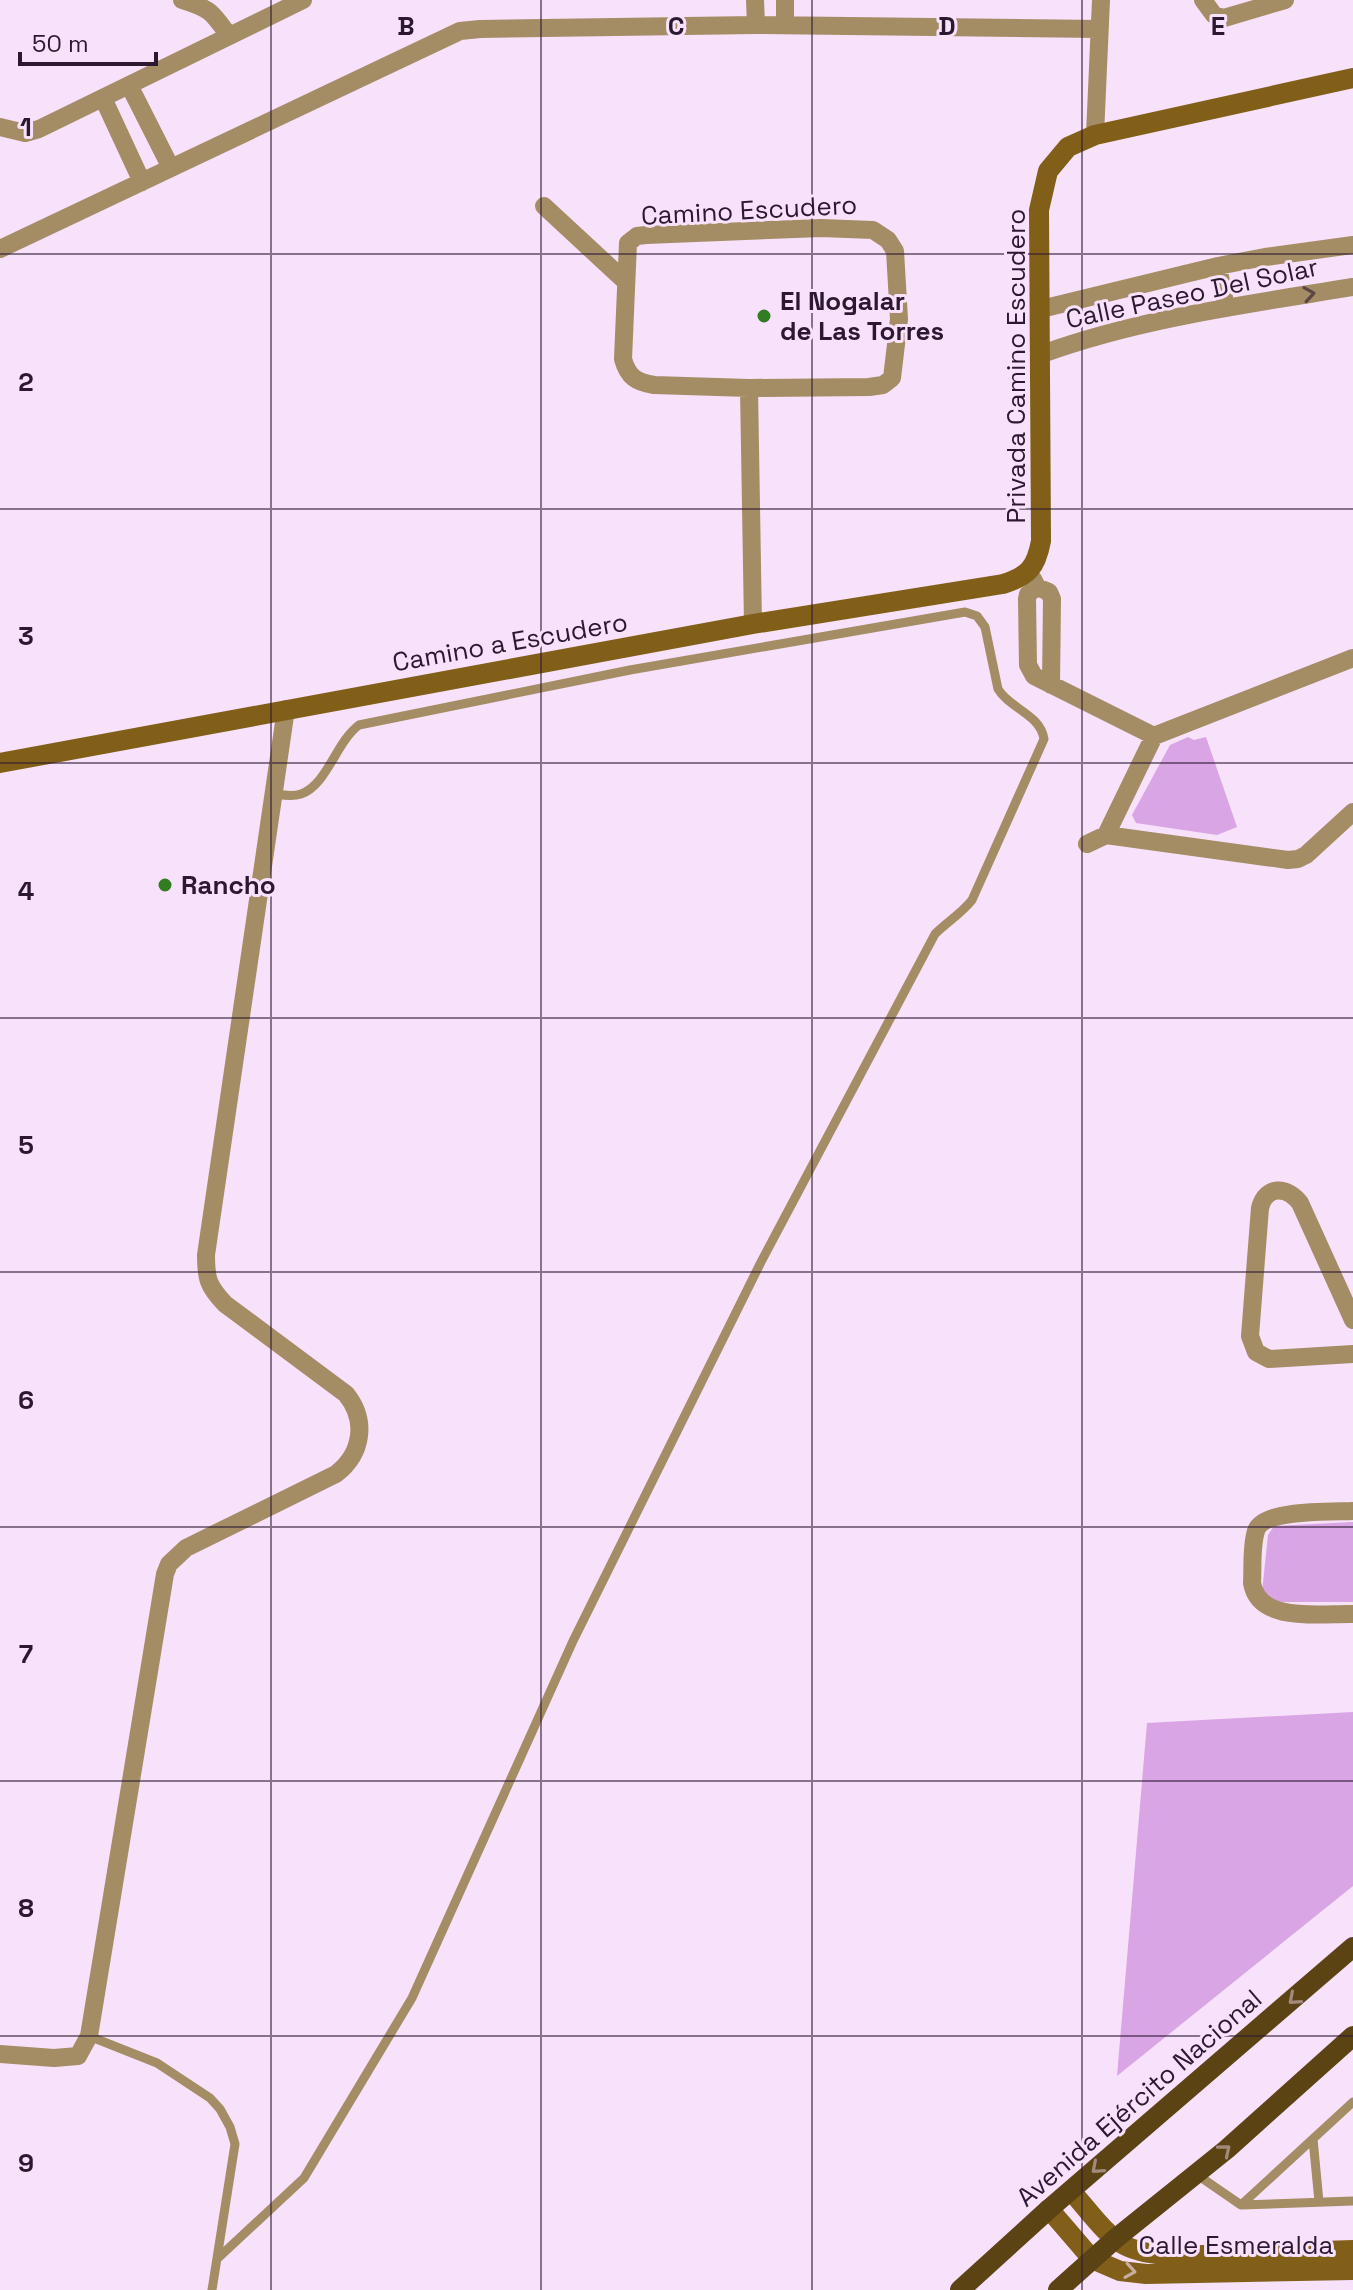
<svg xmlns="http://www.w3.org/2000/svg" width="1353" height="2290" font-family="'Space Grotesk',sans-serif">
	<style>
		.green { fill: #d9a5e4 }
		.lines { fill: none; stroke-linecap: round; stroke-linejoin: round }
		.lane { stroke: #a48c64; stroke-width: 9 }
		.street { stroke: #a48c64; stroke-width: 18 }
		.secondary { stroke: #815f18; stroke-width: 20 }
		.primary { stroke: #5c4314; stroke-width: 20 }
		.oneway { stroke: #5c4645 }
		.oneway2 { stroke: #a28a7c }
		.oneway3 { stroke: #c8ada0 }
		.grid { fill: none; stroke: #2c1831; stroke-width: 2; stroke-opacity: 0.55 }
		.poi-dot { fill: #327c22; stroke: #f7e1fb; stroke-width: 3 }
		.labels { text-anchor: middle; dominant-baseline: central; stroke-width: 6; stroke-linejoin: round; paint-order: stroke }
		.street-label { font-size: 26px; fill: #2c1831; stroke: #f7e1fb }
		.poi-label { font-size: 26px; font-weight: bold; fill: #2c1831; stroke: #f7e1fb; text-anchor: start }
		.grid-label { font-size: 26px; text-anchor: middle; font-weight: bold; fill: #2c1831; stroke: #f7e1fb; stroke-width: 6; stroke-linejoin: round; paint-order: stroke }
	</style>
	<rect width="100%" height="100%" fill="#f7e1fb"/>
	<!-- green -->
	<path class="green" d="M 1188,737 L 1194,740 L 1206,737 L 1237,827 L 1217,835 L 1136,823 L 1132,815 L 1170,745 Z
		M 1353,1522 L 1353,1602 L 1274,1602 L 1262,1592 L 1268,1535 L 1274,1526 Z
		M 1353,1712 L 1353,1886 L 1117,2076 L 1147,1723 Z"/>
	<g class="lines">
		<!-- lane -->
		<path class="lane" d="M 89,2036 L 157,2063 L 210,2098 L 220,2109 L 230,2127 L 235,2144 L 212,2290
			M 1313,2139 L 1319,2202
			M 1196,2174 L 1241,2205 L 1353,2201
			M 1241,2205 L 1353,2102
			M 217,2259 L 304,2178 L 412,1998 L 573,1641 L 761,1262 L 935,934 C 947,922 962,913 972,900 L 1044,739 C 1040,714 1010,709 998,689 L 985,627 L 977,616 L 965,612 L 630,670 L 359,725 C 336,742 327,785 301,794 C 292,797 283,795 274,794"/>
		<!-- street -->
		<path class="street" d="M 182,0 C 211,9 212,12 229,36
			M 755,0 L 756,25
			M 785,0 L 785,25
			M 1203,0 L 1214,15 L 1224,18 L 1285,0
			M 129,85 L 171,168
			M 103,98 L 142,182
			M 0,127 L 25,133 L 39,129 L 303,0
			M 1095,135 L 1101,0
			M 544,206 L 626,282
			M 821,228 L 873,230 L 888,240 L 895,251 L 899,319 L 892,378 L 883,385 L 869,387 L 749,388 L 654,385 C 636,382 628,377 623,359 L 628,243 L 637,236 L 646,235 Z
			M 0,249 L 460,31 L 480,29 L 756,25 L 1099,29
			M 1218,266 L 1226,308
			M 1041,309 L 1218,266 L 1265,257 L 1353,245
			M 1042,354 C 1141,318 1249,304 1353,287
			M 749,388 L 753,624
			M 1033,579 L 1037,587 L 1049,592 L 1052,599 L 1051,685
			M 1037,587 L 1028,594 L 1027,599 L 1028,665 L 1034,676 L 1154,736
			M 1106,835 L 1154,736 L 1353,658
			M 1087,844 L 1106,835 L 1288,860 L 1298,859 L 1306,855 L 1353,812
			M 1353,1320 L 1300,1203 C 1287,1186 1266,1185 1260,1208 L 1250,1336 L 1256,1352 L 1269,1359 L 1353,1354
			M 1353,1511 C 1333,1512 1262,1509 1256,1531 C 1251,1547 1253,1567 1252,1583 C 1259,1624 1322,1613 1353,1614
			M 0,2054 L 54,2058 L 78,2056 L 89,2036 L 165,1574 L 169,1564 L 186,1548 L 336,1474 C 363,1453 367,1420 346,1394 L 225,1304 C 208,1286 206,1279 206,1255 L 286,709"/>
		<!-- secondary -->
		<path class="secondary" d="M 0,763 L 753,624 L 1003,584 C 1028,576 1036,568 1041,541 L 1039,210 L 1048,171 L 1068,147 L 1095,135 L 1353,78
			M 1071,2191 C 1086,2207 1105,2235 1124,2245 C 1139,2253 1156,2254 1173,2256 L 1353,2250
			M 1049,2209 L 1092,2259 L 1120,2271 L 1146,2274 L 1353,2270"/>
		<!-- primary -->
		<path class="primary" d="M 960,2290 L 1049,2209 L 1353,1947
			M 1058,2290 L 1115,2239 L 1227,2149 L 1353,2036"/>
	</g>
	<!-- one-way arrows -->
	<defs><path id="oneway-chevron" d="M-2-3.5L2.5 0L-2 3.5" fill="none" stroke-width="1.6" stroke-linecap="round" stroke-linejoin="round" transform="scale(2)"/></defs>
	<use class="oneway" href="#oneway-chevron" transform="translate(1309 294) rotate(-9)"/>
	<g class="oneway2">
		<use href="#oneway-chevron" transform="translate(1294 1999) rotate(139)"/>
		<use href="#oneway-chevron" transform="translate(1225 2150) rotate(-40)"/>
		<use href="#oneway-chevron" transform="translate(1097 2168) rotate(139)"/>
	</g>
	<use class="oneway3" href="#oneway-chevron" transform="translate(1130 2271) rotate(9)"/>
	<!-- grid -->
	<path class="grid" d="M 271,0 L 271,2290M 541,0 L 541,2290M 812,0 L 812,2290M 1082,0 L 1082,2290M 0,254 L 1353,254M 0,509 L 1353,509M 0,763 L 1353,763M 0,1018 L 1353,1018M 0,1272 L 1353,1272M 0,1527 L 1353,1527M 0,1781 L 1353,1781M 0,2036 L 1353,2036"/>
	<!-- markers -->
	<g class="poi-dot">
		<circle cx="764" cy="316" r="8"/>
		<circle cx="165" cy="885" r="8"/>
	</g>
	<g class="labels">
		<!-- street labels -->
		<g class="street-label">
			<text transform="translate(749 210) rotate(-3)">Camino Escudero</text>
			<text transform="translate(1192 293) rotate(-12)">Calle Paseo Del Solar</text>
			<text transform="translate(1016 366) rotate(-90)">Privada Camino Escudero</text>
			<text transform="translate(510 642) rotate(-10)">Camino a Escudero</text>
			<text transform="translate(1139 2098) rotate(-41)">Avenida Ejército Nacional</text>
			<text x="1236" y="2245">Calle Esmeralda</text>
		</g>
		<!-- poi labels -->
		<g class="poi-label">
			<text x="780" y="301">El Nogalar<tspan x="780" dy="30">de Las Torres</tspan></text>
			<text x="181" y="885">Rancho</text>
		</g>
	</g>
	<g class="grid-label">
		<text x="406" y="35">B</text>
		<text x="676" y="35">C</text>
		<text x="947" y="35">D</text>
		<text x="1218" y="35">E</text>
		<text x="26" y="136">1</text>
		<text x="26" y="391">2</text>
		<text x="26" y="645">3</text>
		<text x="26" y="900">4</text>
		<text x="26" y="1154">5</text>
		<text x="26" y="1409">6</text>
		<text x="26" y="1663">7</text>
		<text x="26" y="1917">8</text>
		<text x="26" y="2172">9</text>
	</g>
	<!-- scale -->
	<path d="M20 52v12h136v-12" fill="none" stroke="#2c1831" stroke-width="4"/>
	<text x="32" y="52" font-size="24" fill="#2c1831" stroke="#f7e1fb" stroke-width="6" paint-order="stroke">50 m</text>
</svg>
